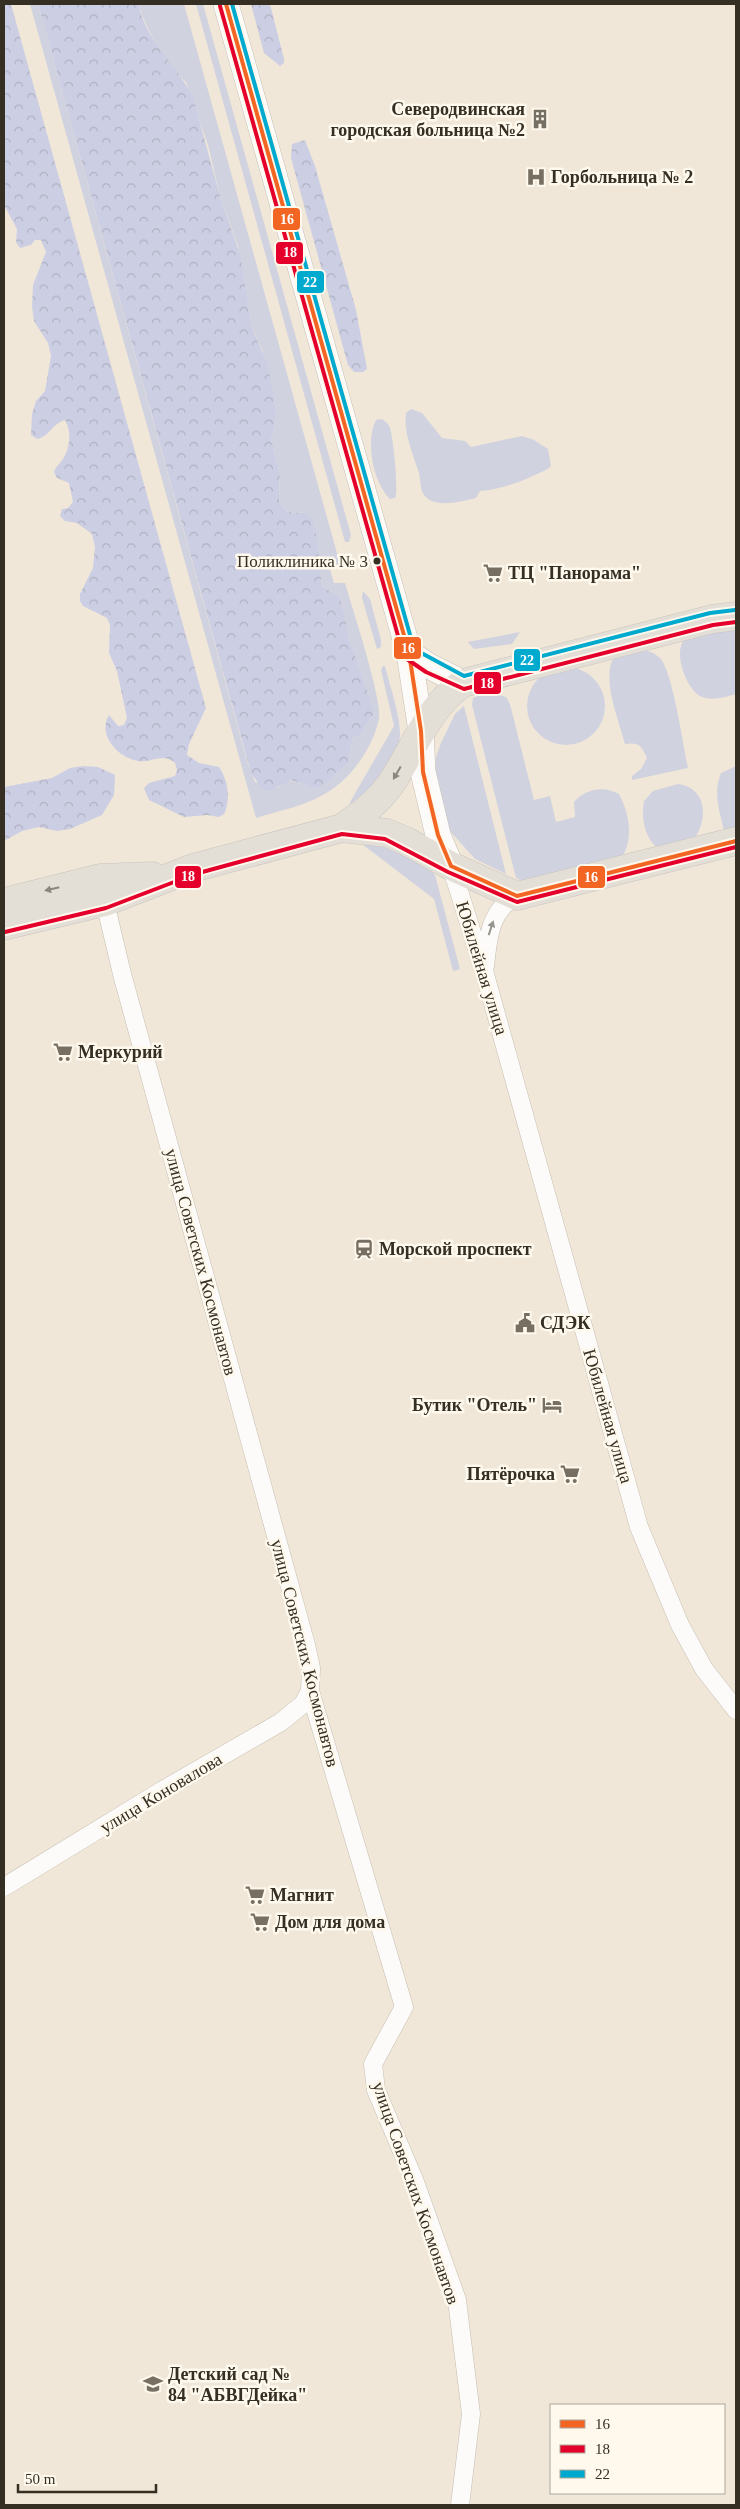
<svg xmlns="http://www.w3.org/2000/svg" width="740" height="2509" font-family="'Times New Roman',serif">
	<style>
		.grass { fill: #d1d2e0 }
		.forest { fill: url(#forest-crowns) }
		.lines { fill: none; stroke-linecap: round; stroke-linejoin: round }
		.street-casing { stroke: #c6bfb3; stroke-width: 19 }
		.secondary-casing { stroke: #c6bfb3; stroke-width: 26 }
		.primary-casing { stroke: #c9c4bd; stroke-width: 29 }
		.street { stroke: #fdfbf9; stroke-width: 18 }
		.secondary { stroke: #fdfbf9; stroke-width: 25 }
		.primary { stroke: #e3dfd7; stroke-width: 28 }
		.bus-1-casing { stroke: #fef8ed; stroke-width: 8 }
		.bus-2-casing { stroke: #fef8ed; stroke-width: 8 }
		.bus-3-casing { stroke: #fef8ed; stroke-width: 8 }
		.bus-1 { stroke: #f26522; stroke-width: 4 }
		.bus-2 { stroke: #e4002b; stroke-width: 4 }
		.bus-3 { stroke: #00a9ce; stroke-width: 4 }
		.oneway { fill: #8c867d }
		.oneway2 { fill: #98948e }
		.bus-dot { fill: #342e23; stroke: #fef8ed; stroke-width: 2 }
		.labels { text-anchor: middle; dominant-baseline: central; stroke-width: 5; stroke-linejoin: round; paint-order: stroke }
		.bus-label { font-size: 17px; fill: #342e23; stroke: #fef8ed; text-anchor: end }
		.poi-label { font-size: 18px; font-weight: bold; fill: #342e23; stroke: #fef8ed; text-anchor: start }
		.street-label { font-size: 18px; fill: #342e23; stroke: #fef8ed }
		.line-badge { stroke: #fef8ed; stroke-width: 2 }
		.badge-label { font-size: 14px; text-anchor: middle; font-weight: bold; fill: #fff }
	</style>
	<defs>
		<pattern id="forest-crowns" width="20" height="18" patternUnits="userSpaceOnUse" patternTransform="scale(1.25)"><rect width="20" height="18" fill="#cccee3"/><path d="M2 6a3 3 0 1 1 6 0M12 15a3 3 0 1 1 6 0" fill="none" stroke="#b0b1c2"/></pattern>
	</defs>
	<rect width="100%" height="100%" fill="#f0e7d8"/>
	<!-- grass -->
	<path class="grass" d="M 30,4 L 38,4 L 248,764 L 255,782 L 278,788 C 288,776 294,782 307,785 C 312,786 319,785 324,785 L 348,763 L 353,738 L 360,735 L 375,712 L 351,644 L 342,604 L 339,596 L 323,587 L 307,513 L 288,512 L 282,506 L 279,498 L 280,473 L 271,440 L 275,424 L 275,408 L 262,350 L 252,327 L 238,246 L 220,196 L 208,145 L 186,82 C 170,69 142,24 139,4 L 184,4 L 340,564 L 330,569 L 334,583 L 345,583 C 352,607 383,701 379,719 C 372,750 349,782 321,796 C 302,807 277,811 256,818 Z
		M 196,4 L 203,4 L 351,535 L 349,542 L 345,542 Z
		M 411,409 L 422,413 L 442,438 L 465,441 L 471,447 L 522,436 L 534,440 L 548,449 L 551,466 L 548,469 C 525,480 505,489 480,491 L 476,498 C 463,501 438,508 427,498 C 419,492 421,480 419,473 C 413,454 403,432 406,413 Z
		M 382,419 C 385,421 389,424 390,428 C 393,436 399,492 395,498 L 390,499 C 373,482 365,441 376,420 Z
		M 363,591 L 370,599 L 381,640 L 381,647 L 377,649 L 362,598 Z
		M 736,629 L 736,694 C 725,697 714,701 702,697 C 685,690 669,644 690,635 C 703,630 723,631 736,629 Z
		M 520,632 L 512,644 L 474,649 L 468,642 Z
		M 638,649 C 646,650 654,652 660,658 C 673,672 683,746 688,768 L 632,780 L 632,776 L 641,769 L 647,758 C 641,745 639,742 625,744 C 619,721 599,673 616,655 Z
		M 383,666 L 385,666 C 390,687 400,713 400,735 C 399,766 374,793 352,813 L 350,802 L 394,726 L 381,670 Z
		M527 706a39 39 0 1 1 78 0a39 39 0 1 1-78 0Z
		M 488,692 L 506,697 L 510,704 L 534,800 L 550,796 L 556,822 L 575,817 L 574,802 C 585,789 604,785 619,794 C 629,813 634,838 622,857 L 528,884 L 516,878 L 472,705 L 473,698 Z
		M 464,706 L 506,874 L 475,859 L 449,830 L 435,774 L 436,757 L 441,743 L 455,714 Z
		M 736,766 L 736,833 L 724,830 C 719,810 713,793 721,773 Z
		M 678,784 C 709,788 708,822 692,842 L 656,847 C 644,835 641,817 644,801 L 653,791 Z
		M 362,844 C 390,844 416,855 435,875 L 460,969 L 453,971 L 434,899 Z"/>
	<!-- forest -->
	<path class="forest" d="M 4,4 L 11,4 L 206,708 L 189,744 L 187,755 L 199,763 L 219,767 C 228,780 231,800 224,814 L 219,817 L 207,815 L 184,817 L 149,800 L 144,788 L 149,783 L 175,776 L 177,770 L 175,763 C 162,752 153,763 138,761 C 118,758 97,735 109,715 L 118,726 L 124,725 L 127,718 L 117,671 L 109,653 L 110,625 L 107,618 L 83,606 L 80,601 L 80,594 L 93,568 L 95,547 L 92,534 L 77,523 L 65,521 L 60,516 L 62,509 L 68,508 L 73,502 L 69,483 L 57,478 L 54,472 C 56,466 60,464 63,459 C 70,447 72,432 65,420 C 53,423 49,437 37,439 L 31,435 L 32,414 L 36,401 L 45,391 L 51,356 L 48,343 L 34,321 L 32,306 L 33,285 L 46,252 L 41,240 L 35,240 L 31,245 L 20,248 L 16,242 L 17,229 L 4,205 Z
		M 38,4 L 139,4 C 143,37 179,68 193,97 L 220,196 L 240,254 L 252,327 L 268,366 L 275,407 L 275,424 L 271,440 L 280,473 L 279,499 L 282,506 L 288,512 L 307,513 C 321,531 317,563 323,587 L 339,596 L 342,604 L 351,644 L 375,712 L 360,735 L 353,738 L 348,763 L 324,785 L 316,788 L 291,780 L 270,791 L 262,789 L 251,773 Z
		M 251,4 L 270,4 L 284,59 L 284,63 L 280,66 L 264,53 Z
		M 305,140 L 315,166 L 356,310 L 367,369 L 363,372 L 354,372 L 348,365 L 291,158 L 292,144 Z
		M 84,766 L 98,767 L 115,775 L 114,795 L 102,815 L 70,829 L 57,831 L 39,827 L 22,831 L 4,841 L 4,787 L 52,778 L 70,768 Z"/>
	<g class="lines">
		<defs>
			<path id="street" d="M 451,866 L 484,971 L 639,1527 L 680,1625 L 704,1669 L 736,1710
				M 103,894 L 122,974 L 306,1645 L 311,1668 L 310,1691 L 404,2007 L 373,2064 L 376,2090 L 415,2182 L 457,2300 L 471,2414 L 460,2505
				M 485,966 C 488,938 490,909 517,896
				M 4,1887 L 163,1790 L 281,1722 L 303,1704 L 310,1691"/>
			<path id="secondary" d="M 226,4 L 409,653 L 421,731 L 423,772 L 438,835 L 451,866
				M 409,653 L 429,666 L 463,683"/>
			<path id="primary" d="M 342,828 C 360,815 377,803 390,785 C 414,750 427,707 463,683 L 712,619 L 736,616
				M 4,902 L 100,878 L 152,876
				M 4,926 L 105,902 L 193,868 L 342,828 L 387,833 L 406,841 L 451,866 L 517,896 L 736,841"/>
		</defs>
		<!-- street casing -->
		<use href="#street" class="street-casing"/>
		<!-- secondary casing -->
		<use href="#secondary" class="secondary-casing"/>
		<!-- primary casing -->
		<use href="#primary" class="primary-casing"/>
		<!-- street -->
		<use href="#street" class="street"/>
		<!-- secondary -->
		<use href="#secondary" class="secondary"/>
		<!-- primary -->
		<use href="#primary" class="primary"/>
		<defs>
			<path id="bus-1" d="M 226,4 L 409,653 L 421,731 L 423,772 L 438,835 L 451,866
				M 451,866 L 517,896 L 736,841"/>
			<path id="bus-2" d="M 220,6 L 404,657 L 426,672 L 464,689 L 713,625 L 736,622
				M 5,932 L 106,908 L 195,874 L 342,834 L 385,839 L 448,872 L 517,902 L 736,847"/>
			<path id="bus-3" d="M 232,4 L 414,649 L 464,676 L 710,613 L 735,610"/>
		</defs>
		<!-- bus-1 casing -->
		<use href="#bus-1" class="bus-1-casing"/>
		<!-- bus-2 casing -->
		<use href="#bus-2" class="bus-2-casing"/>
		<!-- bus-3 casing -->
		<use href="#bus-3" class="bus-3-casing"/>
		<!-- bus-1 -->
		<use href="#bus-1" class="bus-1"/>
		<!-- bus-2 -->
		<use href="#bus-2" class="bus-2"/>
		<!-- bus-3 -->
		<use href="#bus-3" class="bus-3"/>
	</g>
	<!-- one-way arrows -->
	<defs><path id="oneway-solid" d="M-6-.8H1V-3.2L6.5 0L1 3.2V.8H-6Z" transform="scale(1.25)"/></defs>
	<g class="oneway">
		<use href="#oneway-solid" transform="translate(397 773) rotate(120)"/>
		<use href="#oneway-solid" transform="translate(52 889) rotate(167)"/>
	</g>
	<use class="oneway2" href="#oneway-solid" transform="translate(491 928) rotate(-72)"/>
	<!-- icons -->
	<defs>
		<symbol id="building-bare" viewBox="-9 -9 18 18"><path d="M-4-6H4V6H1V3H-1V6H-4ZM-2.5-4.3h1.7v1.8h-1.7ZM.8-4.3h1.7v1.8H.8ZM-2.5-1h1.7V.8h-1.7ZM.8-1h1.7V.8H.8Z" fill="#766f62" stroke="#fef8ed" stroke-width="2.5" paint-order="stroke"/></symbol>
		<symbol id="hospital-bare" viewBox="-9 -9 18 18"><path d="M-5-5h3v3.5h4V-5h3V5h-3V1.5h-4V5h-3Z" fill="#766f62" stroke="#fef8ed" stroke-width="2.5" paint-order="stroke"/></symbol>
		<symbol id="supermarket-bare" viewBox="-9 -9 18 18"><path d="M-6-5.5h2.5l.6 2H6L4.5 2H-2.5L-4.4-4H-6ZM-1.5 3.2a1.3 1.3 0 1 0 .1 0ZM3 3.2a1.3 1.3 0 1 0 .1 0Z" fill="#766f62" stroke="#fef8ed" stroke-width="2.5" paint-order="stroke"/></symbol>
		<symbol id="station-bare" viewBox="-9 -9 18 18"><path d="M-3-6H3Q5-6 5-4V2Q5 4 3 4L4.5 6H3L1.5 4h-3L-3 6H-4.5L-3 4Q-5 4-5 2V-4Q-5-6-3-6ZM-3.5-4v3h7v-3ZM-3.5 1v1.5H-2V1ZM2 1v1.5H3.5V1Z" fill="#766f62" stroke="#fef8ed" stroke-width="2.5" paint-order="stroke"/></symbol>
		<symbol id="civic-bare" viewBox="-9 -9 18 18"><path d="M-.6-6.5H3V-4.5H.6V-3L4-1V1h2V6H-6V1h2V-1L-.6-3ZM-1.2 2.5V6h2.4V2.5Z" fill="#766f62" stroke="#fef8ed" stroke-width="2.5" paint-order="stroke"/></symbol>
		<symbol id="hotel-bare" viewBox="-9 -9 18 18"><path d="M-6-4.5h1.5V1H6V5H4.5V3h-9V5H-6ZM-4 0a1.8 1.8 0 1 1 3.6 0ZM.5 0V-2.5h3Q6-2.5 6 0Z" fill="#766f62" stroke="#fef8ed" stroke-width="2.5" paint-order="stroke"/></symbol>
		<symbol id="school-bare" viewBox="-9 -9 18 18"><path d="M0-5L7-2L0 1L-7-2ZM-4 1L0 2.5L4 1V4Q0 6-4 4Z" fill="#766f62" stroke="#fef8ed" stroke-width="2.5" paint-order="stroke"/></symbol>
	</defs>
	<g fill-rule="evenodd">
		<use href="#building-bare" x="526" y="105" width="28" height="28"/>
		<use href="#hospital-bare" x="522" y="163" width="28" height="28"/>
		<use href="#supermarket-bare" x="479" y="559" width="28" height="28"/>
		<use href="#supermarket-bare" x="49" y="1038" width="28" height="28"/>
		<use href="#station-bare" x="350" y="1235" width="28" height="28"/>
		<use href="#civic-bare" x="511" y="1309" width="28" height="28"/>
		<use href="#hotel-bare" x="538" y="1391" width="28" height="28"/>
		<use href="#supermarket-bare" x="556" y="1460" width="28" height="28"/>
		<use href="#supermarket-bare" x="241" y="1881" width="28" height="28"/>
		<use href="#supermarket-bare" x="246" y="1908" width="28" height="28"/>
		<use href="#school-bare" x="139" y="2370" width="28" height="28"/>
	</g>
	<!-- markers -->
	<circle class="bus-dot" cx="377" cy="561" r="4.5"/>
	<g class="labels">
		<!-- bus labels -->
		<g class="bus-label">
			<text x="368" y="561">Поликлиника № 3</text>
		</g>
		<!-- poi labels -->
		<g class="poi-label">
			<text x="525" y="109" text-anchor="end">Северодвинская<tspan x="525" dy="21">городская больница №2</tspan></text>
			<text x="551" y="177">Горбольница № 2</text>
			<text x="508" y="573">ТЦ "Панорама"</text>
			<text x="78" y="1052">Меркурий</text>
			<text x="379" y="1249">Морской проспект</text>
			<text x="540" y="1323">СДЭК</text>
			<text x="537" y="1405" text-anchor="end">Бутик "Отель"</text>
			<text x="555" y="1474" text-anchor="end">Пятёрочка</text>
			<text x="270" y="1895">Магнит</text>
			<text x="275" y="1922">Дом для дома</text>
			<text x="168" y="2374">Детский сад №<tspan x="168" dy="21">84 "АБВГДейка"</tspan></text>
		</g>
		<!-- street labels -->
		<g class="street-label">
			<text transform="translate(482 968) rotate(73)">Юбилейная улица</text>
			<text transform="translate(201 1262) rotate(75)">улица Советских Космонавтов</text>
			<text transform="translate(608 1416) rotate(74)">Юбилейная улица</text>
			<text transform="translate(305 1653) rotate(76)">улица Советских Космонавтов</text>
			<text transform="translate(161 1793) rotate(-31)">улица Коновалова</text>
			<text transform="translate(416 2193) rotate(71)">улица Советских Космонавтов</text>
		</g>
	</g>
	<g class="line-badge">
		<rect x="272" y="207" width="29" height="24" rx="5" fill="#f26522"/>
		<rect x="275" y="241" width="29" height="24" rx="5" fill="#e4002b"/>
		<rect x="296" y="270" width="29" height="24" rx="5" fill="#00a9ce"/>
		<rect x="393" y="636" width="29" height="24" rx="5" fill="#f26522"/>
		<rect x="513" y="648" width="28" height="24" rx="5" fill="#00a9ce"/>
		<rect x="473" y="671" width="29" height="24" rx="5" fill="#e4002b"/>
		<rect x="174" y="865" width="28" height="24" rx="5" fill="#e4002b"/>
		<rect x="577" y="865" width="29" height="24" rx="5" fill="#f26522"/>
	</g>
	<g class="badge-label">
		<text x="287" y="224">16</text>
		<text x="290" y="257">18</text>
		<text x="310" y="287">22</text>
		<text x="408" y="653">16</text>
		<text x="527" y="665">22</text>
		<text x="487" y="688">18</text>
		<text x="188" y="881">18</text>
		<text x="591" y="882">16</text>
	</g>
	<!-- border -->
	<rect width="740" height="2509" fill="none" stroke="#342e23" stroke-width="10"/>
	<!-- legend -->
	<rect x="550" y="2404" width="175" height="90" fill="#fef8ed" stroke="#ada79c"/>
	<rect x="560" y="2420" width="25" height="8" fill="#f26522" stroke="#ada79c"/>
	<text x="595" y="2429" font-size="15" fill="#342e23">16</text>
	<rect x="560" y="2445" width="25" height="8" fill="#e4002b" stroke="#ada79c"/>
	<text x="595" y="2454" font-size="15" fill="#342e23">18</text>
	<rect x="560" y="2470" width="25" height="8" fill="#00a9ce" stroke="#ada79c"/>
	<text x="595" y="2479" font-size="15" fill="#342e23">22</text>
	<!-- scale -->
	<path d="M18 2484v8h138v-8" fill="none" stroke="#342e23" stroke-width="2.5"/>
	<text x="25" y="2484" font-size="15" fill="#342e23" stroke="#fef8ed" stroke-width="4" paint-order="stroke">50 m</text>
</svg>
